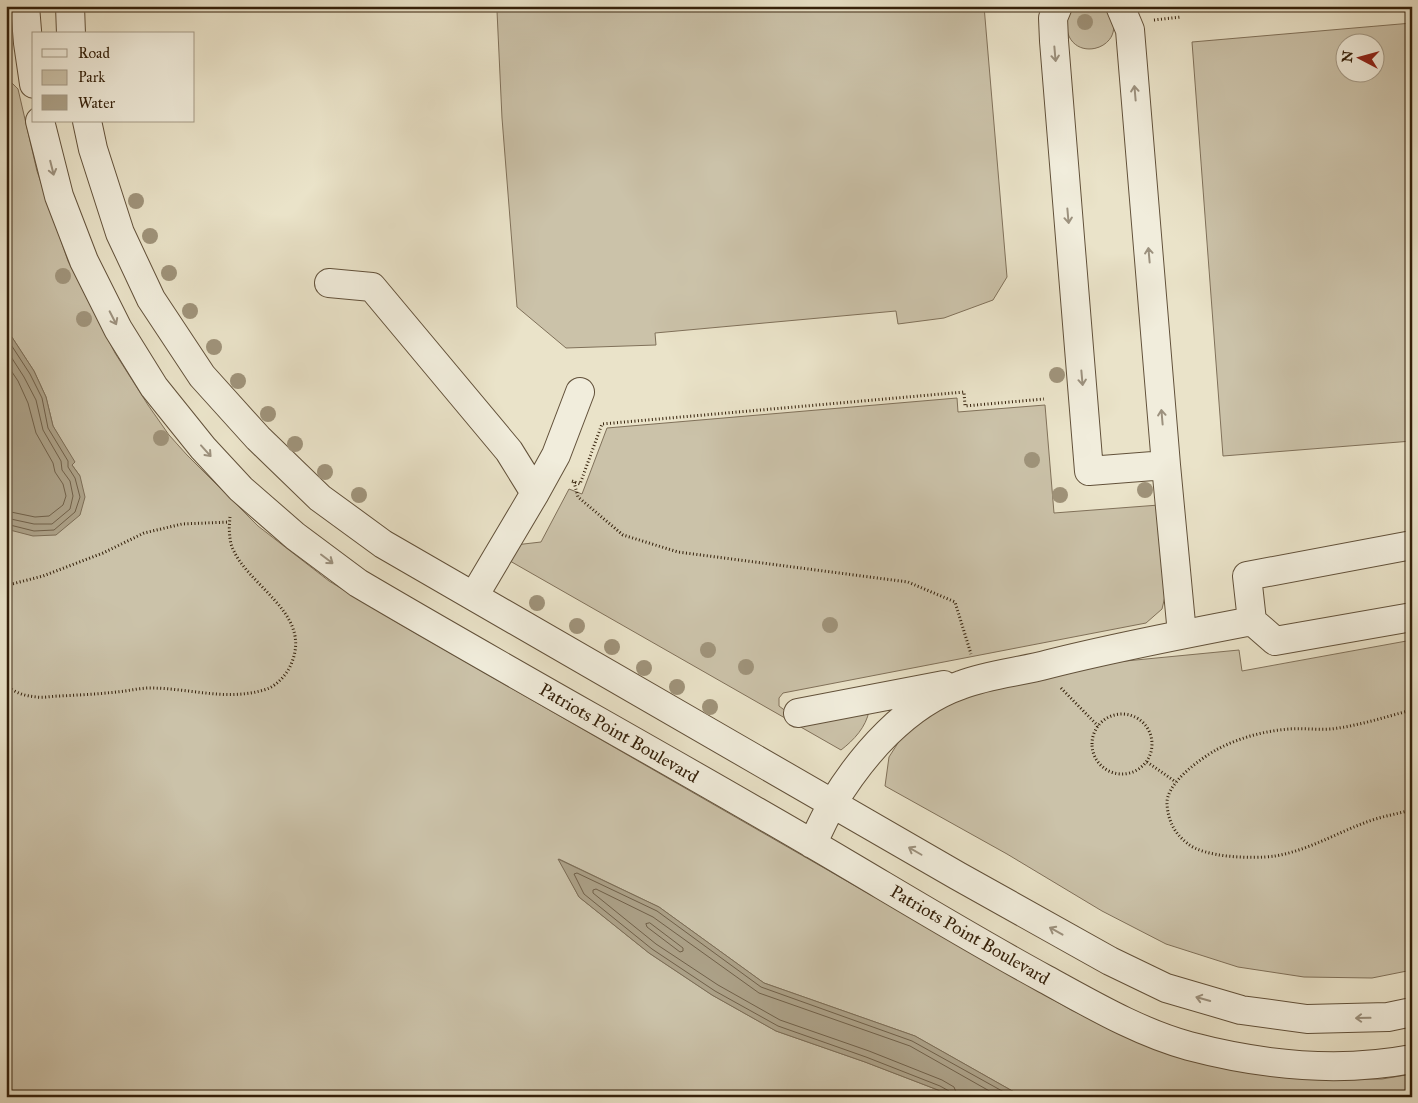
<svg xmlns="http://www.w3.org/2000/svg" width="1418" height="1103" font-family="'IM FELL Great Primer',serif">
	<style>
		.green { fill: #cbc2a9; stroke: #80715a; fill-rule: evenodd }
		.water { fill: #aca188; stroke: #7c6d56 }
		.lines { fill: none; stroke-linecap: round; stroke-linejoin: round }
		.shore { stroke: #706049; stroke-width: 1 }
		.minor-casing { stroke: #62513a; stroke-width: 30 }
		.path { stroke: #34200a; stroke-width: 3; stroke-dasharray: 1 2.5; stroke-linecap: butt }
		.minor { stroke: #f1eddc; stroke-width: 28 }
		.tree { fill: #9f937a }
		.oneway { stroke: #9c917e }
		.labels { text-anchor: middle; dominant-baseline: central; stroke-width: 4; stroke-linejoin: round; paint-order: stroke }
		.street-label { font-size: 18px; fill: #34200a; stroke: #f1eddc }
	</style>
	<rect width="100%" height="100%" fill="#eae3c9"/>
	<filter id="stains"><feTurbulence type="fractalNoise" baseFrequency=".004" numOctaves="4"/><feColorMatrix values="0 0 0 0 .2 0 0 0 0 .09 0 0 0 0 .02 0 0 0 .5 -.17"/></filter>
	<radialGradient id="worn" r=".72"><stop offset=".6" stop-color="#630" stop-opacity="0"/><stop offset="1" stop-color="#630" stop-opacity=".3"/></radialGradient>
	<!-- green -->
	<path class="green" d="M 552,6 L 984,6 L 1007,277 L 993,300 L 944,318 L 898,324 L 896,311 L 655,333 L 656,345 L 566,348 L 517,307 L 502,118 L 497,11 Z
		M 1076,6 L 1104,6 C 1108,9 1109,12 1111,16 C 1126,48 1074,64 1067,30 C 1064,21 1069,12 1076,6 Z
		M 1412,23 L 1412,441 L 1223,456 L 1192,42 ZM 1346,42 L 1376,42 L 1376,72 L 1346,72 Z
		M 6,77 L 18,89 L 37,171 L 68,261 L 115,353 L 148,405 L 169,435 L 187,455 L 258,526 L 329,581 L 398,623 L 1071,1010 L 1136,1041 L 1307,1079 L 1382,1079 L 1412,1074 L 1412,1097 L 1023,1097 L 915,1036 L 764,983 L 659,907 L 559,859 L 579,897 L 649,953 L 712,995 L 776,1031 L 865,1062 L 938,1090 L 950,1097 L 6,1097 L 6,529 L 9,529 L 80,476 L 72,465 L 74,462 L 53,426 L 46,397 L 34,371 L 6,328 Z
		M 957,398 L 958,412 L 1045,405 L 1054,513 L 1159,505 L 1166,592 L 1162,609 L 1146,623 L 783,693 L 779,698 L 779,706 L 799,721 L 869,711 C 866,727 854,740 841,750 L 510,561 L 515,545 L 541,542 L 569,489 L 582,494 L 607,428 Z
		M 1412,640 L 1412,970 L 1372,978 L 1304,977 L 1238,967 L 1166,944 L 1102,911 L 1007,854 L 885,786 L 889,757 L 905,732 L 950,696 L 1105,663 L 1239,650 L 1242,671 Z"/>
	<!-- water -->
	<path class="water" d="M 6,328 L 34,371 L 46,397 L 53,426 L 75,462 L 72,465 L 80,476 L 85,497 L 80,515 L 56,535 L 33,536 L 6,529 Z
		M 558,859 L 659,907 L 764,983 L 915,1036 L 1023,1097 L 950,1097 L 938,1090 L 865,1062 L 776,1031 L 712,995 L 649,953 L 579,897 Z"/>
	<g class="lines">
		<!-- shore -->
		<path class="shore" d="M 6,337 L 30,374 L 42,398 L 48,428 L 68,461 L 68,467 L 75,478 L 80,497 L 75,512 L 54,530 L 34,531 L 6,524
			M 6,349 L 24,377 L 36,400 L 43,430 L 61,461 L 62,470 L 70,481 L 73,496 L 70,509 L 52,524 L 34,524 L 6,518
			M 6,363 L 18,381 L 28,403 L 36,433 L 53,463 L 55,472 L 63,484 L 66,496 L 63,505 L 49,516 L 35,517 L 6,511
			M 650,923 L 683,948 L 683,951 L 680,952 L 647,927 L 646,924 Z
			M 951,1097 L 949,1091 L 940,1086 L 866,1057 L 778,1026 L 715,991 L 652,949 L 584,894 L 574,874 L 577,873 L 657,911 L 761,987 L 912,1041 L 1013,1097
			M 958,1097 L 954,1087 L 942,1080 L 869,1051 L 780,1020 L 718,985 L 656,944 L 593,893 L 593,890 L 596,889 L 653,917 L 759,993 L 910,1046 L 1000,1097"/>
		<defs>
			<path id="minor" d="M 25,6 L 28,43 L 34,84
				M 70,6 L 71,34
				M 1058,6 L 1053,18 L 1054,41 L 1089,471 L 1166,465
				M 1120,6 L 1130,30 L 1166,465 L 1182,634
				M 40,121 L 59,196 L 84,261 L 118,329 L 154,387 L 203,448 L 241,489 L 295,536 L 358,583 C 519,678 684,768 845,863 C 911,902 977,942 1045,979 C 1091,1004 1138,1032 1189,1046 C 1261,1065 1338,1073 1412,1059
				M 87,121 L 93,149 L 120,233 L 151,299 L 202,376 L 258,438 L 320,498 L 383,544 L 958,876 L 1110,961 L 1166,988 L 1241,1010 L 1307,1019 L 1388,1017 L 1412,1012
				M 329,283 L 372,287 L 509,451 L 535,493
				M 474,596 L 535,493 L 556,455 L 580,392
				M 1252,621 L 1247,576 L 1412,545
				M 798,713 L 944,685
				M 812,844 C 819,831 825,816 833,803 C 862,755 906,704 961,685 C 989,674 1020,672 1049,664 C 1116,647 1184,634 1252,621 L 1275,641 L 1412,617"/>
		</defs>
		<!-- minor casing -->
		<use href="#minor" class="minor-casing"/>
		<!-- path -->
		<path class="path" d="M 1154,20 L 1181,17
			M 572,481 L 580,484 L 602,424 L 964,392 L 965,406 L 1044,399
			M 574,482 L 578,497 L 623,535 L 678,552 L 908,582 L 955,602 L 971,654
			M 6,583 L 12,584 L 43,576 L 103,553 L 144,533 L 182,524 L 229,522
			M 6,685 C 15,693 25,696 37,697 C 44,698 52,696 60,696 C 79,695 98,694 117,692 C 128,691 139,688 150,688 C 190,688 228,702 267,689 C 278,685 288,673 292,662 C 312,611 244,585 231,544 C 229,535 229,526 230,517
			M 1061,688 L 1098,726
			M 1412,710 C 1385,717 1358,726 1331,729 C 1317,730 1303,728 1289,729 C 1264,731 1238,738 1216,750 C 1200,759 1166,783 1167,804 C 1168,820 1174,833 1187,843 C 1204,858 1253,859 1275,856 C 1306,851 1335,834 1364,823 C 1379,817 1396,814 1412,810
			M1092 744a30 30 0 1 1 60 0a30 30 0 1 1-60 0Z
			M 1147,762 L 1176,782"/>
		<!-- minor -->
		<use href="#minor" class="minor"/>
	</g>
	<!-- trees -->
	<g class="tree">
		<circle cx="1085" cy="22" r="8"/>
		<circle cx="136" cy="201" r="8"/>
		<circle cx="150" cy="236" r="8"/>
		<circle cx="169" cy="273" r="8"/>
		<circle cx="63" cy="276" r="8"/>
		<circle cx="190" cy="311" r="8"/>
		<circle cx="84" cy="319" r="8"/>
		<circle cx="214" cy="347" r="8"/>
		<circle cx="1057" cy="375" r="8"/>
		<circle cx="238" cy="381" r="8"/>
		<circle cx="268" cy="414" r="8"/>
		<circle cx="161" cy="438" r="8"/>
		<circle cx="295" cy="444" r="8"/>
		<circle cx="1032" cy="460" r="8"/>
		<circle cx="325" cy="472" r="8"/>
		<circle cx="1145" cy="490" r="8"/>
		<circle cx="359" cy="495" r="8"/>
		<circle cx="1060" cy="495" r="8"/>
		<circle cx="537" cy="603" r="8"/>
		<circle cx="830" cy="625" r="8"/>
		<circle cx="577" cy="626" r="8"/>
		<circle cx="612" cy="647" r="8"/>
		<circle cx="708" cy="650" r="8"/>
		<circle cx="746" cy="667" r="8"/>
		<circle cx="644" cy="668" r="8"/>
		<circle cx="677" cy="687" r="8"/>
		<circle cx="710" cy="707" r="8"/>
	</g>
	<!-- one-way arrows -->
	<defs><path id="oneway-shaft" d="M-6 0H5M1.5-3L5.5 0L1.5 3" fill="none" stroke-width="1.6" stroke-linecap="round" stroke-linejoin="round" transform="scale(1.25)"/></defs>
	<g class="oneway">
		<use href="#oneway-shaft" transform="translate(1055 54) rotate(85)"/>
		<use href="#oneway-shaft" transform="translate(1135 93) rotate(-95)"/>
		<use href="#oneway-shaft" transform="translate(52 168) rotate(76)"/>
		<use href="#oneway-shaft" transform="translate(1068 216) rotate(85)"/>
		<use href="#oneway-shaft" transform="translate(1149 255) rotate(-95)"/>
		<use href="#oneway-shaft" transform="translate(113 318) rotate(63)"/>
		<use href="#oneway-shaft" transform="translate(1082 378) rotate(85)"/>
		<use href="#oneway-shaft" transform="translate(1162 417) rotate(-95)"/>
		<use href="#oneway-shaft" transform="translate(206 451) rotate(48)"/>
		<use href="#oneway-shaft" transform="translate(327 559) rotate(37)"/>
		<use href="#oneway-shaft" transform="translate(915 851) rotate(-150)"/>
		<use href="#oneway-shaft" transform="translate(1056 931) rotate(-151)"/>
		<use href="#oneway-shaft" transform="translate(1203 999) rotate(-164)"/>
		<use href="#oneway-shaft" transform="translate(1363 1018) rotate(179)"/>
	</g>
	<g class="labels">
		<!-- street labels -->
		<g class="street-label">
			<text transform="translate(619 733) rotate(30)">Patriots Point Boulevard</text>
			<text transform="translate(970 935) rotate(30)">Patriots Point Boulevard</text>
		</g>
	</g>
	<!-- margin -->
	<rect width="1418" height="1103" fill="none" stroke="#eae3c9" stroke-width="25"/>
	<rect x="8" y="8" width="1403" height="1088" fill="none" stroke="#34200a" stroke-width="2.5"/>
	<rect x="12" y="12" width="1393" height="1078" fill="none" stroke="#34200a"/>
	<!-- legend -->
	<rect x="32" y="32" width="162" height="90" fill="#f1eddc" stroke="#a59b88"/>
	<rect x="42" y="49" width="25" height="8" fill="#f1eddc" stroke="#a59b88"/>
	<text x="78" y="58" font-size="15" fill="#34200a">Road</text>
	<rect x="42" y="70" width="25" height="15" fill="#cbc2a9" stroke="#a59b88"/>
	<text x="78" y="82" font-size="15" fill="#34200a">Park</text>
	<rect x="42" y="95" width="25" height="15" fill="#aca188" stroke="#a59b88"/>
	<text x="78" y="108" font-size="15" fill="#34200a">Water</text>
	<!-- north arrow -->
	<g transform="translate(1360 58) rotate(276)"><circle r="24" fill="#f1eddc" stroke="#a59b88"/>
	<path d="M0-4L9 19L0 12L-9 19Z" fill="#8f2418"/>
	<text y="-8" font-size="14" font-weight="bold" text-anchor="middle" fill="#34200a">N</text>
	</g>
	<rect width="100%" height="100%" filter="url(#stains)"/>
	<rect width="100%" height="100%" fill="url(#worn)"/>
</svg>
